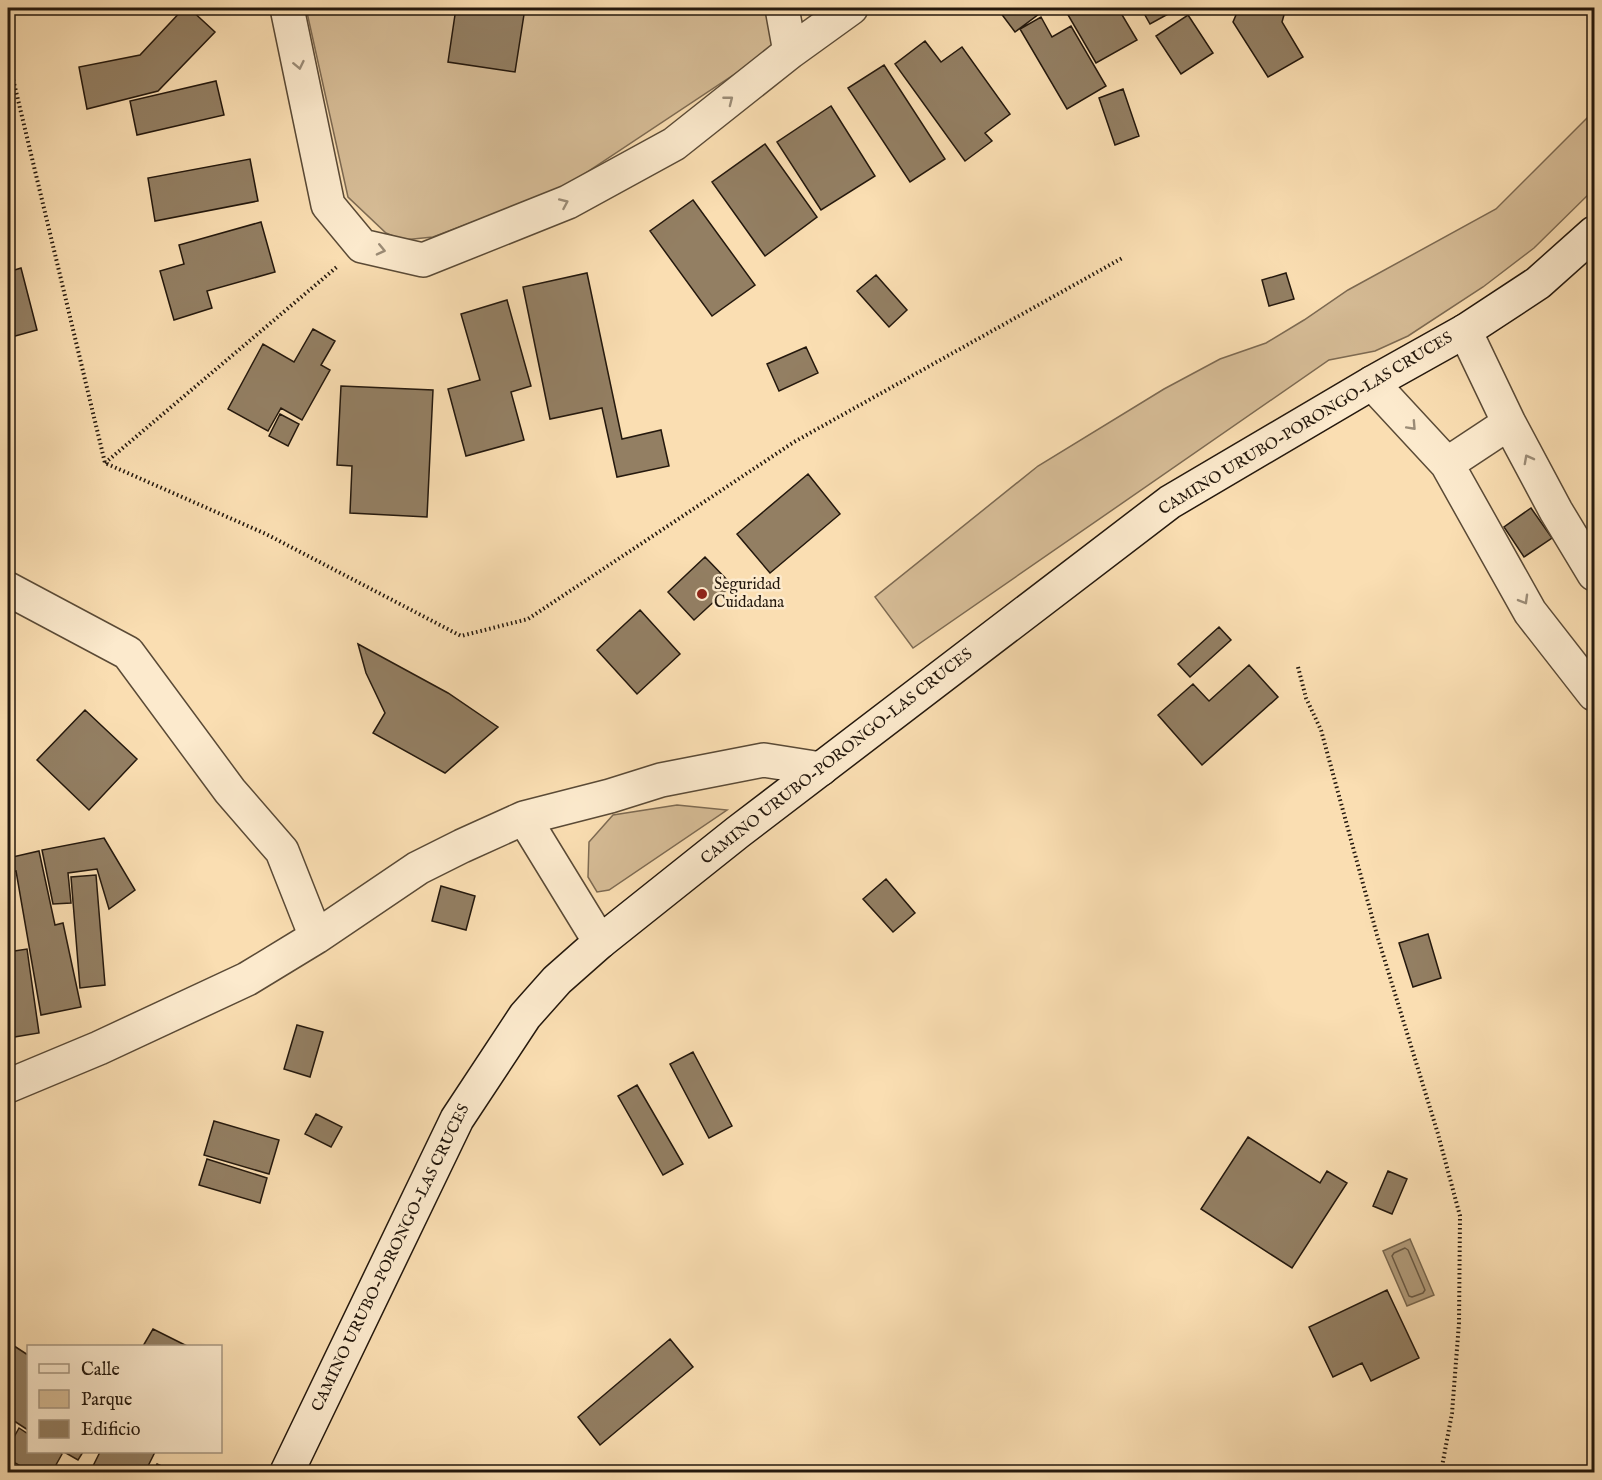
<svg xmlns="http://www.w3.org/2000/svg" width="1602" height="1480" font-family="'IM FELL English',serif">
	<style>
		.green { fill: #d6bc96; stroke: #7d6a52; stroke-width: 1.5 }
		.water { fill: #b19b7a; stroke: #79674e; stroke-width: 1.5 }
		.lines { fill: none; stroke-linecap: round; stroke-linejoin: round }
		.shore { stroke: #6a5a44; stroke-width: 1.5 }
		.building { fill: #937f63; stroke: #24180d; stroke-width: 1.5 }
		.street-casing { stroke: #5a4a36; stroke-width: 36 }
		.secondary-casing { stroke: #24180d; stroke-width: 36 }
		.path { stroke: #24180d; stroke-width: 4; stroke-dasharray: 1.5 3; stroke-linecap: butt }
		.street { stroke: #fceacd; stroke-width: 33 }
		.secondary { stroke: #fceacd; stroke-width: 33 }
		.oneway { stroke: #9b8c77 }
		.poi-dot { fill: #8f2418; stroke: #fceacd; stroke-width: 2 }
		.labels { text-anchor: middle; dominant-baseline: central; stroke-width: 5; stroke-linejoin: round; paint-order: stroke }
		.street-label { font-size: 16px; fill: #24180d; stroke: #fceacd }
		.poi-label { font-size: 16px; fill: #24180d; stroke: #fceacd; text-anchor: start }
	</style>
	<rect width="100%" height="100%" fill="#fadeb2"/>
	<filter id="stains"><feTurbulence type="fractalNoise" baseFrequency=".00333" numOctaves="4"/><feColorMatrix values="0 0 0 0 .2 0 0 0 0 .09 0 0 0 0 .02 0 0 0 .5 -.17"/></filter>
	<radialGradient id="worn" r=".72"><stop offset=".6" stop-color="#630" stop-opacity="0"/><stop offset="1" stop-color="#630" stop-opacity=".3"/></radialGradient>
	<!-- green -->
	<path class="green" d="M 306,8 L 773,8 L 774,48 L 563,188 L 433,237 L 403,240 L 386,233 L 348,197 Z
		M 1594,111 L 1594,189 L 1534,248 L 1483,287 L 1408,336 L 1375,351 L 1329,360 L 913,648 L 875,597 L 1038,466 L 1164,389 L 1220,359 L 1266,343 L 1304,320 L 1348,290 L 1496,209 Z
		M 677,805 L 727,810 L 609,890 L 597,892 L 588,877 L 589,842 L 613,815 Z"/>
	<!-- water -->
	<path class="water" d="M 1410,1239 L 1434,1295 L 1407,1306 L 1383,1251 Z"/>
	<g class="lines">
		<!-- shore -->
		<path class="shore" d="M 1405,1248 L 1408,1250 L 1425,1290 L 1423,1293 L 1412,1297 L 1409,1296 L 1392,1256 L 1394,1253 Z"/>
	</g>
	<!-- building -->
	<path class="building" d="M 184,8 L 189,8 L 215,32 L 158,91 L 87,109 L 79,67 L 140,55 Z
		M 456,8 L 525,8 L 515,72 L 448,62 Z
		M 997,8 L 1047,8 L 1015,32 Z
		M 1064,8 L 1118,8 L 1137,40 L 1096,63 Z
		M 1141,8 L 1179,8 L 1150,24 Z
		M 1239,8 L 1286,8 L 1282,22 L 1303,57 L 1268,77 L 1233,22 Z
		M 1188,15 L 1213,53 L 1181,74 L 1156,36 Z
		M 1041,17 L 1052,37 L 1071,26 L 1106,86 L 1067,109 L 1020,29 Z
		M 925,41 L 941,62 L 962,47 L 1010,114 L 985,133 L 992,141 L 965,161 L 895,64 Z
		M 884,65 L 945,159 L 910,182 L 848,88 Z
		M 216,81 L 224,115 L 137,135 L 130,101 Z
		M 1123,89 L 1139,136 L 1115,145 L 1099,98 Z
		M 831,106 L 875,176 L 821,210 L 777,142 Z
		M 765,144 L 817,217 L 765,256 L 712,182 Z
		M 250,159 L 258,201 L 155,221 L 148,178 Z
		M 693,200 L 755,285 L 712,316 L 650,231 Z
		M 261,222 L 275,272 L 207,291 L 212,308 L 174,320 L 160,271 L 184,264 L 179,245 Z
		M 21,268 L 37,330 L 8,338 L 8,272 Z
		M 587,273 L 622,439 L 661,430 L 669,466 L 617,477 L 602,408 L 550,419 L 523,287 Z
		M 1286,273 L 1294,299 L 1269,306 L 1262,280 Z
		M 876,275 L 907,310 L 889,327 L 857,291 Z
		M 507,300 L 531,386 L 511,392 L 524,440 L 466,456 L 448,389 L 480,380 L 461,314 Z
		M 313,329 L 335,341 L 321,365 L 330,370 L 302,420 L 281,408 L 268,431 L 228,409 L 263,344 L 294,362 Z
		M 806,347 L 818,373 L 779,391 L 767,364 Z
		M 341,386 L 433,390 L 427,517 L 350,513 L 352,466 L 337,465 Z
		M 280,414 L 299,424 L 288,446 L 269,436 Z
		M 808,474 L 840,514 L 770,573 L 737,534 Z
		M 1531,508 L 1552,538 L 1524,557 L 1504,527 Z
		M 705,557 L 732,585 L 694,620 L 668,592 Z
		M 640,610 L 680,654 L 637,694 L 597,650 Z
		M 1219,627 L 1231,640 L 1190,677 L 1178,664 Z
		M 358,644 L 448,693 L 498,727 L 445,773 L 373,733 L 385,713 L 366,673 Z
		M 1249,665 L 1278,697 L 1202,765 L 1158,715 L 1193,684 L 1209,701 Z
		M 85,710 L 137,759 L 89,810 L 37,760 Z
		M 104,838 L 135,890 L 109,909 L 97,869 L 68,873 L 71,903 L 53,904 L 42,850 Z
		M 39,851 L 55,925 L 63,923 L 81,1007 L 41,1015 L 16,871 L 8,873 L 8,858 Z
		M 96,875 L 105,985 L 80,988 L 71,877 Z
		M 886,879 L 915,913 L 893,932 L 863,899 Z
		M 441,886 L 475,896 L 466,930 L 432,921 Z
		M 1428,934 L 1441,978 L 1413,987 L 1399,943 Z
		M 27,949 L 39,1033 L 8,1038 L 8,952 Z
		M 297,1025 L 323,1032 L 310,1077 L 284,1069 Z
		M 693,1052 L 732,1126 L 709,1138 L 670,1064 Z
		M 637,1085 L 683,1164 L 663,1175 L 618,1096 Z
		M 316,1114 L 342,1127 L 331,1147 L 305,1134 Z
		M 214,1121 L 279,1140 L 269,1174 L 204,1155 Z
		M 1248,1137 L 1320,1183 L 1327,1171 L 1347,1183 L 1292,1268 L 1201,1209 Z
		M 207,1159 L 267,1178 L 260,1203 L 199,1185 Z
		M 1388,1171 L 1407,1179 L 1392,1214 L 1373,1206 Z
		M 1387,1290 L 1419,1358 L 1371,1381 L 1362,1363 L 1333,1377 L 1309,1327 Z
		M 153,1329 L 187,1346 L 143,1346 Z
		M 670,1339 L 693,1367 L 600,1445 L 578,1417 Z
		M 8,1342 L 28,1355 L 28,1430 L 8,1417 Z
		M 19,1428 L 28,1434 L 28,1452 L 59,1452 L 62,1454 L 52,1472 L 31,1472 L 8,1459 L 8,1448 Z
		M 64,1452 L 83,1452 L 78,1460 Z
		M 100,1452 L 155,1452 L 145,1472 L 90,1472 Z
		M 157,1464 L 175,1472 L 153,1472 Z"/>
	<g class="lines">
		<defs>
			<path id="street" d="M 287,8 L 328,205 L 362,246 L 423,260 L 568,202 L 674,144 L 790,52 L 851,8
				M 782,8 L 790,52
				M 1465,331 L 1509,423 L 1556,511 L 1594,574
				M 1372,383 L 1447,464 L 1530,612 L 1594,694
				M 1447,464 L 1509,423
				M 8,589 L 128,653 L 230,791 L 282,851 L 316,937
				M 524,818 L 600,942
				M 8,1086 L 99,1048 L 247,979 L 316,937 L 418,868 L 462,846 L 524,818 L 610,796 L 661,780 L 764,760 L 821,769"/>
			<path id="secondary" d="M 287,1472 L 457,1119 L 525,1016 L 557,980 L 600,942 L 738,832 L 1170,502 L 1372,383 L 1465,331 L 1538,283 L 1594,233"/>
		</defs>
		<!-- street casing -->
		<use href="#street" class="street-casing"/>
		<!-- secondary casing -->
		<use href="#secondary" class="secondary-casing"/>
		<!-- path -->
		<path class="path" d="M 8,58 L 105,463 L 266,534 L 461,636 L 528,619 L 794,442 L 1124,257
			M 105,463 L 338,266
			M 1298,667 L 1306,698 L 1321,730 L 1377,935 L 1438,1134 L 1460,1216 L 1459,1323 L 1452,1413 L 1441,1472"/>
		<!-- street -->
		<use href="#street" class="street"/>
		<!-- secondary -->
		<use href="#secondary" class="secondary"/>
	</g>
	<!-- one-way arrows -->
	<defs><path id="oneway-chevron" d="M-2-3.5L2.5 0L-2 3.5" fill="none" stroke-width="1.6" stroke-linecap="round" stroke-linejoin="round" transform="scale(1.5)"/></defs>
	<g class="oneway">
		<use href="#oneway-chevron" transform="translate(299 65) rotate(78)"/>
		<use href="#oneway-chevron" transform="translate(729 100) rotate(-38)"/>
		<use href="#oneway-chevron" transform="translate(564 203) rotate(-24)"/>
		<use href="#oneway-chevron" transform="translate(381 250) rotate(13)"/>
		<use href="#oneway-chevron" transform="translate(1412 426) rotate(47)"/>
		<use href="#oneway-chevron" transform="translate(1528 459) rotate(-118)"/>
		<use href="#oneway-chevron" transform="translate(1524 600) rotate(60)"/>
	</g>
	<!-- markers -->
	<circle class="poi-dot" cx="702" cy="594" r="6"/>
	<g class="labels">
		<!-- street labels -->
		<g class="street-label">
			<text transform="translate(1306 424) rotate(-31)">CAMINO URUBO-PORONGO-LAS CRUCES</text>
			<text transform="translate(837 757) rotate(-38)">CAMINO URUBO-PORONGO-LAS CRUCES</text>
			<text transform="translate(391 1258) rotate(-64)">CAMINO URUBO-PORONGO-LAS CRUCES</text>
		</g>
		<!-- poi labels -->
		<g class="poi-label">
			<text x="714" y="585">Seguridad<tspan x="714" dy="18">Cuidadana</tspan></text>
		</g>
	</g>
	<!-- margin -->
	<rect width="1602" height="1480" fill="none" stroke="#fadeb2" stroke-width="30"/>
	<rect x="9" y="9" width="1584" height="1462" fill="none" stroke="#24180d" stroke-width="3"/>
	<rect x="15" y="15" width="1572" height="1450" fill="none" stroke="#24180d" stroke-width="1.5"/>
	<!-- legend -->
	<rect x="27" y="1345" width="195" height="108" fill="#fceacd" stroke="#a69680" stroke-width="1.5"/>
	<rect x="39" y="1364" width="30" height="9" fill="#fceacd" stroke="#a69680" stroke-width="1.5"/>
	<text x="81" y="1375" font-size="18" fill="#24180d">Calle</text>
	<rect x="39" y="1390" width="30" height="18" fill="#d6bc96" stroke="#a69680" stroke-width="1.5"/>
	<text x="81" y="1405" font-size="18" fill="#24180d">Parque</text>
	<rect x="39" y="1420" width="30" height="18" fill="#937f63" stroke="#a69680" stroke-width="1.5"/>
	<text x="81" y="1435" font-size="18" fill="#24180d">Edificio</text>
	<rect width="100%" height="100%" filter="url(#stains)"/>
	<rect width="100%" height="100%" fill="url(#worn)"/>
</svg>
